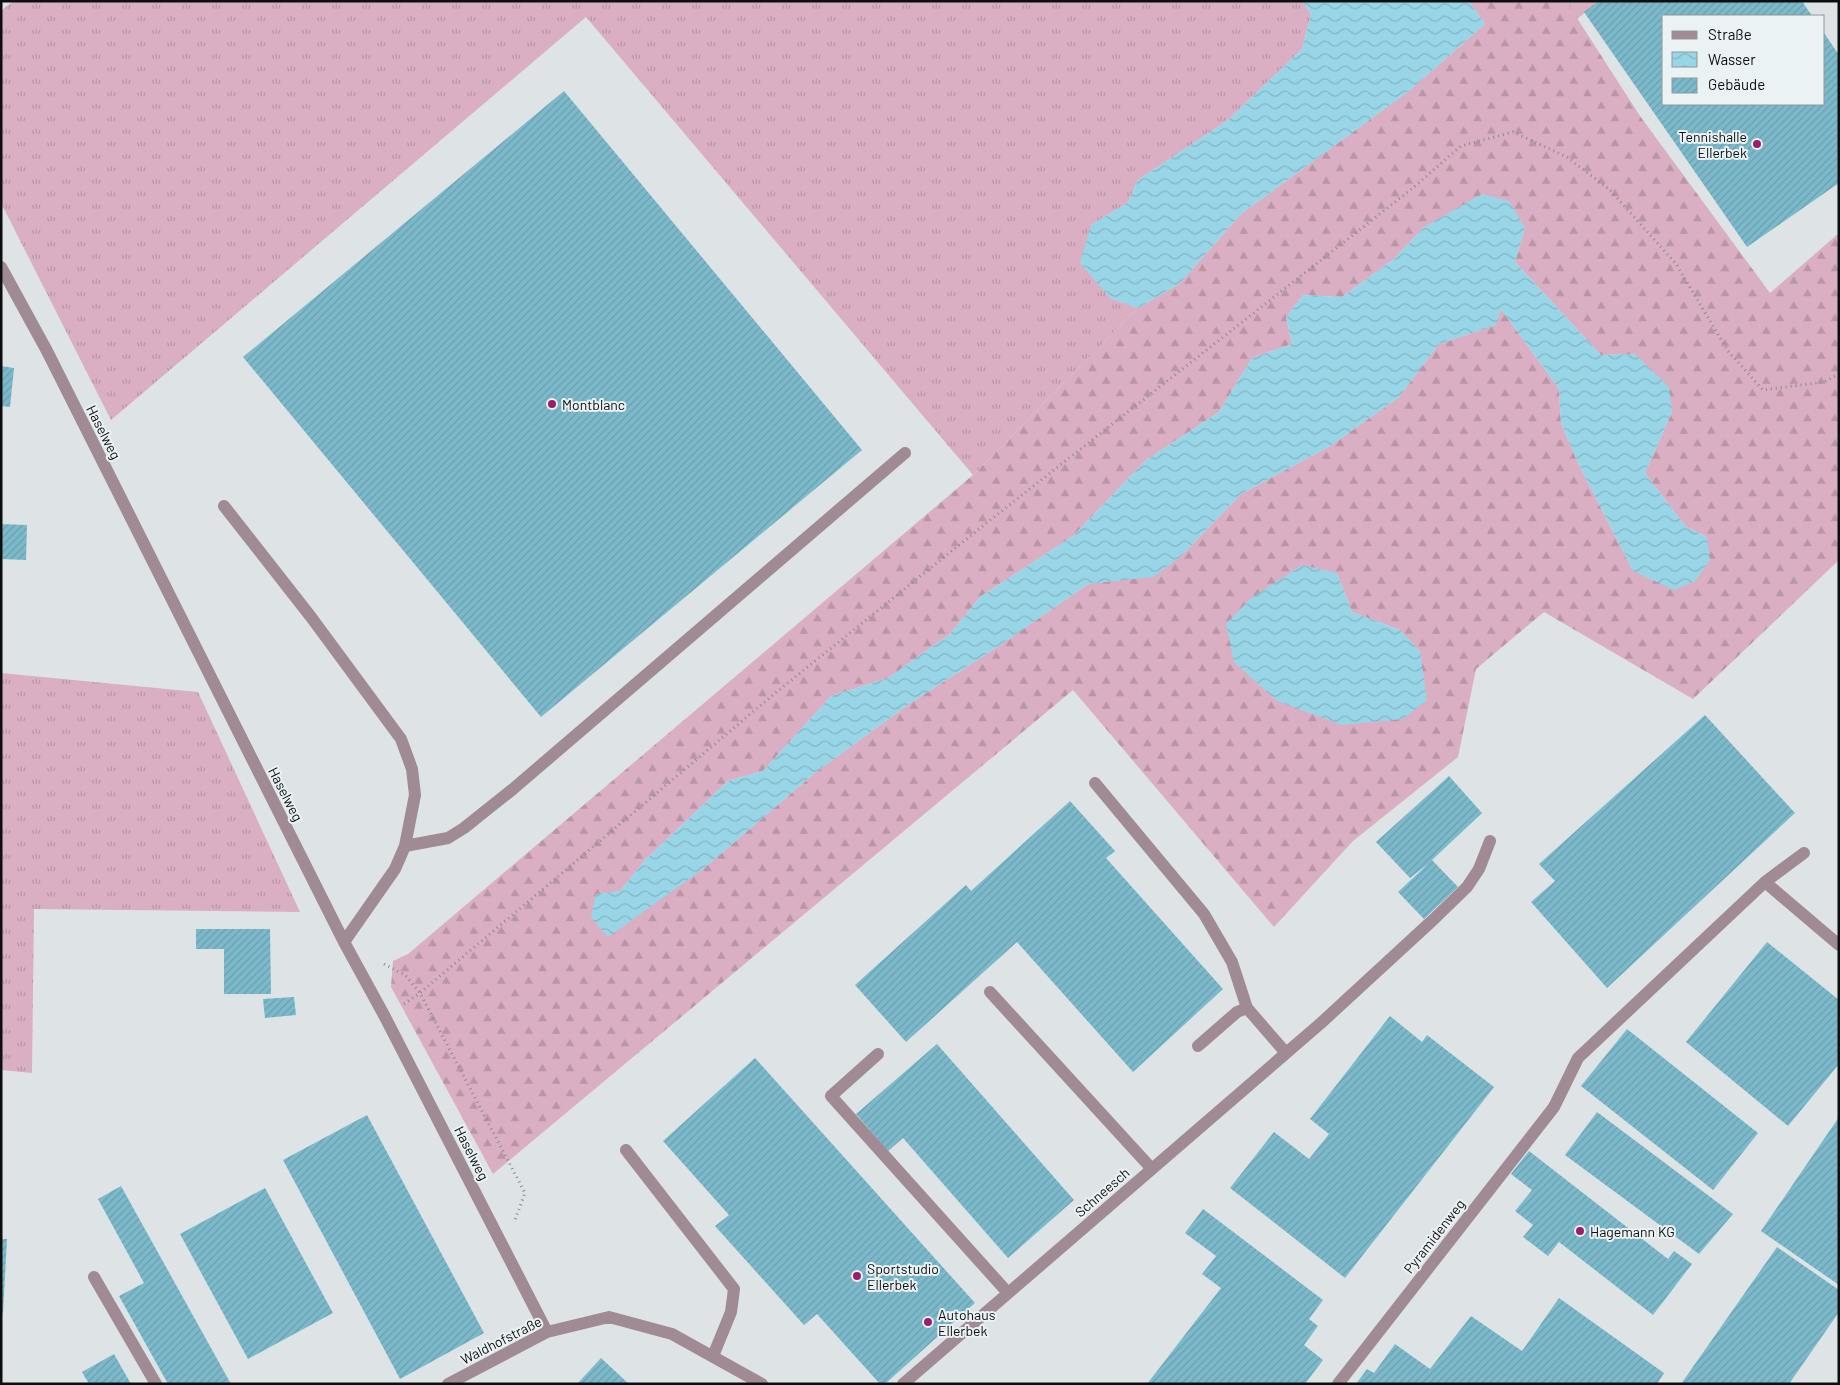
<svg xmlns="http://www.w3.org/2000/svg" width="1840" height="1385" font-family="Barlow,sans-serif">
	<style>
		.grass { fill: url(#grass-tufts) }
		.forest { fill: url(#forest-firs); fill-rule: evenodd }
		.water { fill: url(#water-waves) }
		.building { fill: url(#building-hatch) }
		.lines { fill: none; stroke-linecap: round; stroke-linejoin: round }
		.path { stroke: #888c8e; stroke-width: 3; stroke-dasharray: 1 4; stroke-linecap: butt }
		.minor { stroke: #a08a94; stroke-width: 12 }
		.poi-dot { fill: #9f1b6b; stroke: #ebf2f4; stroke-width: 2 }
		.labels { text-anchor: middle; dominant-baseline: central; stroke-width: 4; stroke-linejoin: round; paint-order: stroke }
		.poi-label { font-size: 14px; fill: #0c0e0f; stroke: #ebf2f4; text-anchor: start }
		.street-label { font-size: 14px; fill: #0c0e0f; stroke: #ebf2f4 }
	</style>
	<defs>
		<pattern id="grass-tufts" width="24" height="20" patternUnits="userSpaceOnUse" patternTransform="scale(1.25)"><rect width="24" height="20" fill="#daafc3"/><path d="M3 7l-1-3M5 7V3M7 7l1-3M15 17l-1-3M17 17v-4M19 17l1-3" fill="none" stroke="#ba95a6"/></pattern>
		<pattern id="forest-firs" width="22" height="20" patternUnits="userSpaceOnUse" patternTransform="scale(1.25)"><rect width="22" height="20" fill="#daafc3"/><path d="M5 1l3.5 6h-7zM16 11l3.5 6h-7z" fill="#ba95a6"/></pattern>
		<pattern id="water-waves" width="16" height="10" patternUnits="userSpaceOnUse" patternTransform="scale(1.25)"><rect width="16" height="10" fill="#98d6e7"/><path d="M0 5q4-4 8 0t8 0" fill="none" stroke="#82b6c5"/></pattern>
		<pattern id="building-hatch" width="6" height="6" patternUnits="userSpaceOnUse" patternTransform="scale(1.25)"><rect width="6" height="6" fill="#7cbacb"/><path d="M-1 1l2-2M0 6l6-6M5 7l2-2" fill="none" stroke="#6a9fad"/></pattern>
	</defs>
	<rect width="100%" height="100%" fill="#dee4e6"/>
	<!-- grass -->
	<path class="grass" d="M 13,1 L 1302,1 L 1311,14 L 1302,49 L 1228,120 L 1138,180 L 1128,202 L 1091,225 L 1110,298 L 1138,308 L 973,475 L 586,17 L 111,420 L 1,203 L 1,11 Z
		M 1566,1 L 1599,1 L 1577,19 Z
		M 1,673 L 198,692 L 300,912 L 34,909 L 32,1073 L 1,1070 Z"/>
	<!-- forest -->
	<path class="forest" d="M 1469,1 L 1566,1 L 1640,116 L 1770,293 L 1839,233 L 1839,560 L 1693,699 L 1544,612 L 1476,669 L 1458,757 L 1353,841 L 1274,927 L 1073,690 L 493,1174 L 391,987 L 393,961 L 408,954 L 973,475 L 1138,308 L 1179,284 L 1241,214 L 1410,90 L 1485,24 ZM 1424,227 L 1525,228 L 1515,262 L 1601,355 L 1635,354 L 1672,412 L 1645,473 L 1685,526 L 1707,537 L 1633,571 L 1578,463 L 1561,423 L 1559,389 L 1501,309 L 1495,325 L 1439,344 L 1399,397 L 1330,446 L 1241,494 L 1180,557 L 1153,576 L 1088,584 L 999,646 L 909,704 L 816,772 L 703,869 L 592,917 L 596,895 L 620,891 L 645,860 L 728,781 L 763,771 L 831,696 L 888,678 L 950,634 L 980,597 L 1073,536 L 1145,461 L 1219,412 L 1252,358 L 1292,344 L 1286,317 L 1303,295 L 1342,297 L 1394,259 ZM 1337,573 L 1352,612 L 1400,630 L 1342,725 Z"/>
	<!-- water -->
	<path class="water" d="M 1302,1 L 1469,1 L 1485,24 L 1410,90 L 1241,214 L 1179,284 L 1138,308 L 1110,298 L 1080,263 L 1091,225 L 1128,202 L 1138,180 L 1228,120 L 1302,49 L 1311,14 Z
		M 1482,194 L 1509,201 L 1525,228 L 1515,262 L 1601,355 L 1635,354 L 1669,387 L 1672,412 L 1645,473 L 1685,526 L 1707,537 L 1710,560 L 1695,581 L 1674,590 L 1633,571 L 1578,463 L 1561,423 L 1559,389 L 1501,309 L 1496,325 L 1439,344 L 1399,397 L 1330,446 L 1241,494 L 1180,557 L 1153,577 L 1088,584 L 999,646 L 909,704 L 816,772 L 703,869 L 608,937 L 591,917 L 596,894 L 620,891 L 645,860 L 728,781 L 763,771 L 831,696 L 888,678 L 950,634 L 980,597 L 1073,536 L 1145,461 L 1219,412 L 1252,358 L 1292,344 L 1286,317 L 1303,295 L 1342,297 L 1394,259 L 1424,227 Z
		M 1302,565 L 1337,573 L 1352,612 L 1400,630 L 1420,651 L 1427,700 L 1403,719 L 1342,725 L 1277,701 L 1234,662 L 1226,624 L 1250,599 Z"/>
	<!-- building -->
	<path class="building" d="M 1599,1 L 1802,1 L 1812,16 L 1664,16 L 1664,104 L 1824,104 L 1824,33 L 1839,55 L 1839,183 L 1747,247 L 1584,12 Z
		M 564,91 L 862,450 L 541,717 L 243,357 Z
		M 1,366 L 14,368 L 10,407 L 1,406 Z
		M 1,524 L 27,525 L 26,560 L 1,559 Z
		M 1705,715 L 1795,813 L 1607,988 L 1531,902 L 1555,881 L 1539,864 Z
		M 1449,776 L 1482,813 L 1432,860 L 1458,887 L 1424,919 L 1398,892 L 1428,864 L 1410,878 L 1376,842 Z
		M 1070,801 L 1115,851 L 1106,858 L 1223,989 L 1133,1072 L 1017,942 L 906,1042 L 855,985 L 966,885 L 971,891 Z
		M 196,929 L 270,929 L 271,994 L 224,994 L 224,949 L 196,949 Z
		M 1767,942 L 1839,1000 L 1839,1064 L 1788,1126 L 1686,1042 Z
		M 294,997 L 296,1015 L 265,1018 L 263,999 Z
		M 1390,1016 L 1422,1042 L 1427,1035 L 1494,1087 L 1345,1278 L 1230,1188 L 1274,1132 L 1309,1159 L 1329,1134 L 1310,1119 Z
		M 1627,1029 L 1758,1133 L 1713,1190 L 1581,1086 Z
		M 937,1044 L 1074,1200 L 1008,1258 L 903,1138 L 888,1151 L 856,1114 Z
		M 755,1058 L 975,1303 L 885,1384 L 880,1384 L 817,1314 L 804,1325 L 715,1226 L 729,1215 L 663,1141 Z
		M 1597,1112 L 1733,1214 L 1699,1254 L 1565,1155 Z
		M 367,1115 L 484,1333 L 400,1379 L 283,1160 Z
		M 1839,1117 L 1839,1285 L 1761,1231 Z
		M 1529,1151 L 1668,1259 L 1674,1251 L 1692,1264 L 1653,1315 L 1559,1242 L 1548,1256 L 1523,1237 L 1533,1225 L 1515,1211 L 1532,1190 L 1511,1174 Z
		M 121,1186 L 231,1384 L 168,1384 L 119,1296 L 144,1283 L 98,1199 Z
		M 265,1188 L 333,1313 L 248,1359 L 180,1234 Z
		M 1203,1209 L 1323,1300 L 1309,1319 L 1318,1326 L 1304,1345 L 1323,1360 L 1305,1384 L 1147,1384 L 1221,1288 L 1202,1274 L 1216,1256 L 1185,1233 Z
		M 1,1239 L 7,1239 L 3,1313 L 1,1312 Z
		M 1777,1247 L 1839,1290 L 1839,1312 L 1789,1384 L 1681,1384 Z
		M 1559,1298 L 1664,1373 L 1657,1384 L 1356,1384 L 1367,1369 L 1374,1373 L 1395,1344 L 1430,1369 L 1471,1316 L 1522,1351 Z
		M 114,1354 L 131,1384 L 89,1384 L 82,1372 Z
		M 601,1358 L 629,1384 L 577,1384 Z"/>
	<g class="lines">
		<!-- path -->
		<path class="path" d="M 384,964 L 405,975 L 420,993 L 525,1193 L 515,1220
			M 404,1004 L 420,993 L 774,694 L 989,521 L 1414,187 L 1461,146 L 1513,132 L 1567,157 L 1610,190 L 1676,264 L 1728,351 L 1763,390 L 1824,382 L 1839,374"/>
		<!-- minor -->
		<path class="minor" d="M 1,267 L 47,351 L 344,942 L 385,1017 L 547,1332
			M 224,506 L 311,617 L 401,739 L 412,769 L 415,795 L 405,846 L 395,869 L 344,942
			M 1095,783 L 1204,914 L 1232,962 L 1247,1008
			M 405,846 L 448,838 L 464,828 L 513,789 L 905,453
			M 1765,882 L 1839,945
			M 990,992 L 1152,1169
			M 1198,1046 L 1237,1012 L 1247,1008 L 1286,1053
			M 878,1054 L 831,1096 L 1008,1293
			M 626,1150 L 734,1289 L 731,1312 L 713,1356
			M 94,1277 L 156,1384
			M 448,1384 L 547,1332 L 609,1317 L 672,1334 L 762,1384
			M 903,1384 L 1321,1023 L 1434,919 L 1467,887 L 1479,869 L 1490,841
			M 1338,1384 L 1554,1107 L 1578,1058 L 1765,882 L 1804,853"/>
	</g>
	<!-- markers -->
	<g class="poi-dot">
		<circle cx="1757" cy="144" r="5"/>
		<circle cx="552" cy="404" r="5"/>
		<circle cx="1580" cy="1231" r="5"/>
		<circle cx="857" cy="1276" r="5"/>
		<circle cx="928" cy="1322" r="5"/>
	</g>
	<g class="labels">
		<!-- poi labels -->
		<g class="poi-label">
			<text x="1747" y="136" text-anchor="end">Tennishalle<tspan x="1747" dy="16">Ellerbek</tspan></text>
			<text x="562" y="404">Montblanc</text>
			<text x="1590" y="1231">Hagemann KG</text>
			<text x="867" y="1268">Sportstudio<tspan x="867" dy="16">Ellerbek</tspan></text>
			<text x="938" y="1314">Autohaus<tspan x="938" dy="16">Ellerbek</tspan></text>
		</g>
		<!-- street labels -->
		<g class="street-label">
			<text transform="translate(104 432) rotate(63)">Haselweg</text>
			<text transform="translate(286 794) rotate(63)">Haselweg</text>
			<text transform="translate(472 1153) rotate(63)">Haselweg</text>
			<text transform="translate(1102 1192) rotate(-41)">Schneesch</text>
			<text transform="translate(1434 1236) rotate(-52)">Pyramidenweg</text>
			<text transform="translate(501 1340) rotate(-27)">Waldhofstraße</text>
		</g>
	</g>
	<!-- border -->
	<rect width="1840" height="1385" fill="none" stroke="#0c0e0f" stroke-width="5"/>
	<!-- legend -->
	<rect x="1662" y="15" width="162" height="90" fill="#ebf2f4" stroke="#929798"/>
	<rect x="1672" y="31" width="25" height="8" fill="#a08a94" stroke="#929798"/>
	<text x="1708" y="40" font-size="15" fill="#0c0e0f">Straße</text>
	<rect x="1672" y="52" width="25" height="15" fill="url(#water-waves)" stroke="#929798"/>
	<text x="1708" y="65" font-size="15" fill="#0c0e0f">Wasser</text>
	<rect x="1672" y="78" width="25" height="15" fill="url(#building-hatch)" stroke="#929798"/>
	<text x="1708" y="90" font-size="15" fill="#0c0e0f">Gebäude</text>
</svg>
